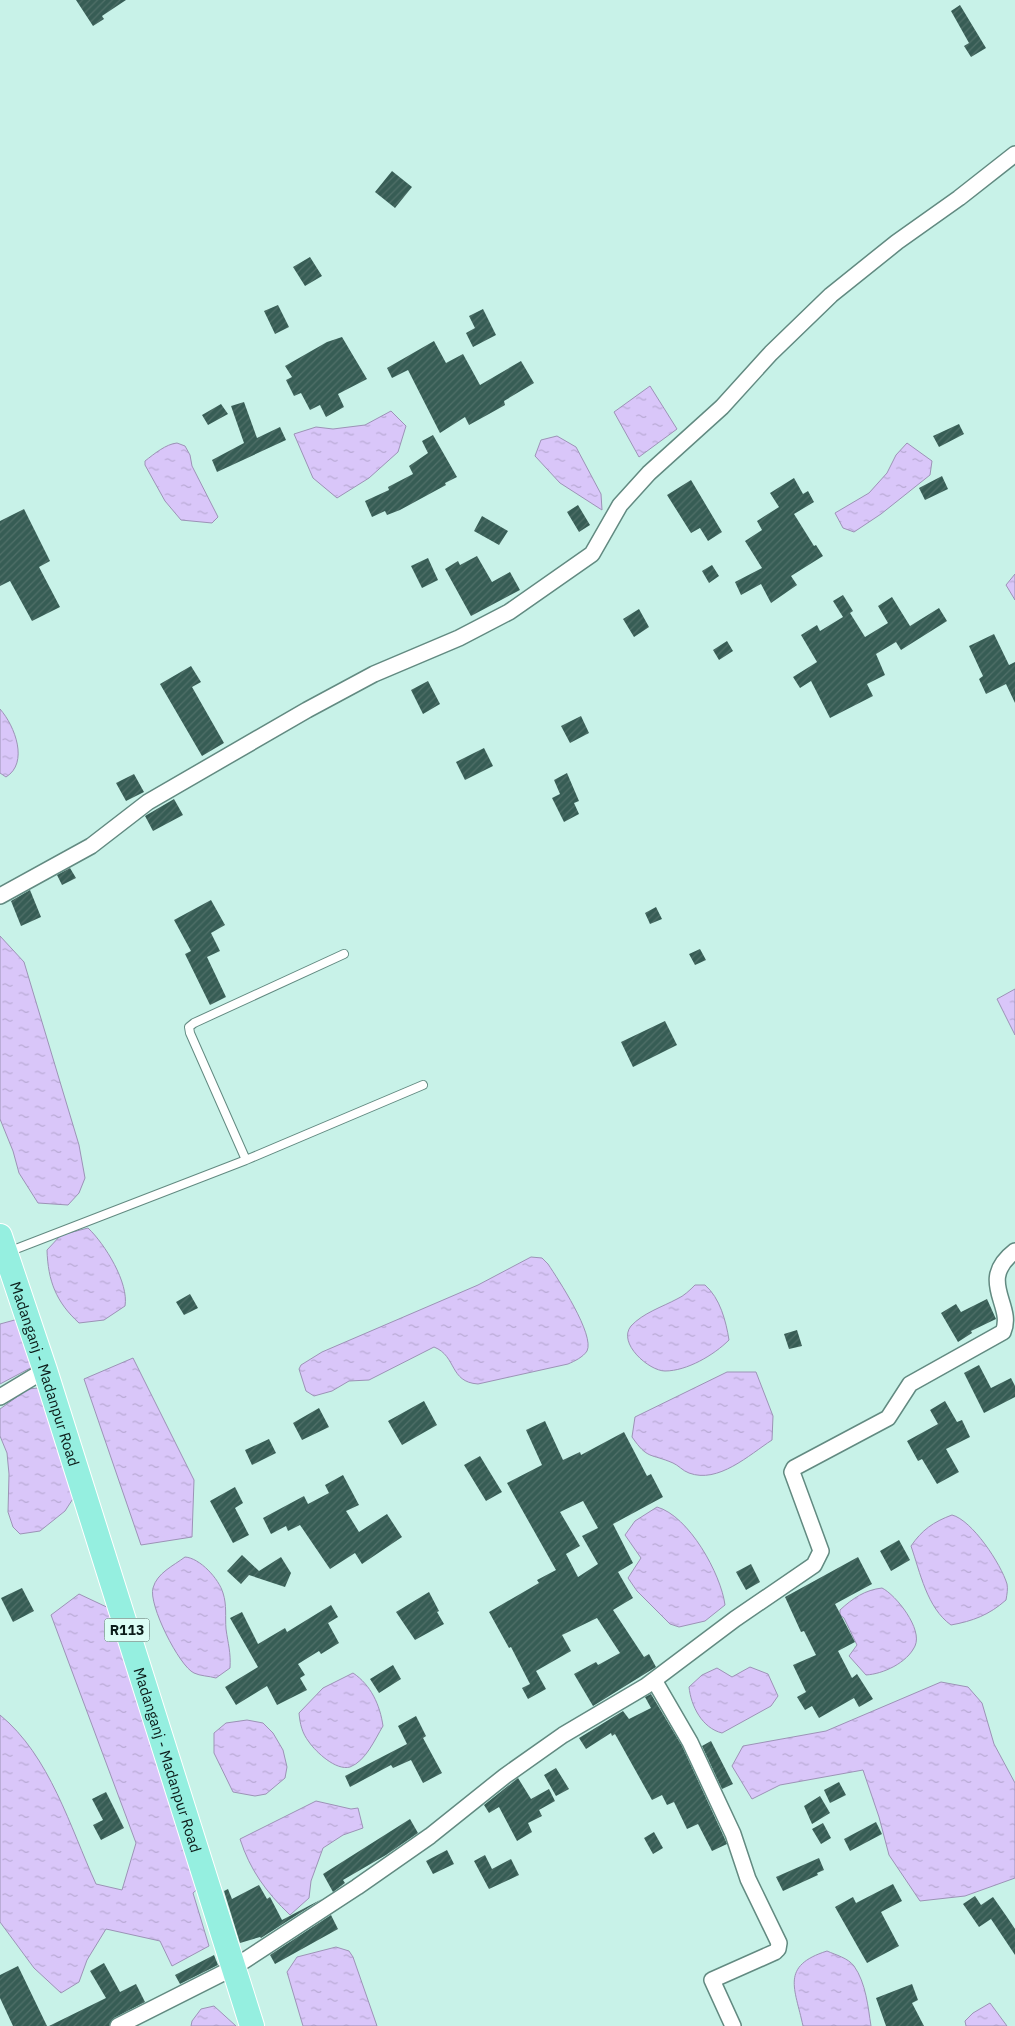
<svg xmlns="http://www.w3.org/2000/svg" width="1015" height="2026" font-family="'IBM Plex Sans',sans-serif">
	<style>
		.water { fill: url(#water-ripples); stroke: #9c93b6 }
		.building { fill: url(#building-hatch); fill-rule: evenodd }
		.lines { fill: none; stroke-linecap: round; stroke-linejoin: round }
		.lane-casing { stroke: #628a81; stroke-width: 10 }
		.street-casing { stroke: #628a81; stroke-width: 18 }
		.primary-casing { stroke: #fff; stroke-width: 26 }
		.lane { stroke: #fff; stroke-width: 8 }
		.street { stroke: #fff; stroke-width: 15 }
		.primary { stroke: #95efe0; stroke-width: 24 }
		.labels { text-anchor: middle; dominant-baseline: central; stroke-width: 5; stroke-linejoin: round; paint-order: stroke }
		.shield { fill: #dcfef5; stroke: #4a605b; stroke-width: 1 }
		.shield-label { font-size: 14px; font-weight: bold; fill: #0c1c19 }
		.street-label { font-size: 15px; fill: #0c1c19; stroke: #dcfef5 }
	</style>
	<defs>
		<pattern id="water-ripples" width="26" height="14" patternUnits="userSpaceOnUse" patternTransform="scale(1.25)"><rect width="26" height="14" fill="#d9c6f9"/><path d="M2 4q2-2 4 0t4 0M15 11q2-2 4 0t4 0" fill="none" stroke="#b9aad5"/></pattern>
		<pattern id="building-hatch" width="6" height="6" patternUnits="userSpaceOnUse" patternTransform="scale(1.25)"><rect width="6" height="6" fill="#375d55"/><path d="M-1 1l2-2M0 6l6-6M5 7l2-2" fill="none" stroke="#507069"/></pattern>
	</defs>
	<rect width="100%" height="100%" fill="#c8f2e8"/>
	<!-- water -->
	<path class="water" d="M 650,386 L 677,429 L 639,457 L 614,412 Z
		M 391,411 L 406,426 L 398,452 L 369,478 L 337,498 L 313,478 L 294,434 L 316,427 L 333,429 L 365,425 Z
		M 557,436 L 576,447 L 601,494 L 602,510 L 560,483 L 535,456 L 541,440 Z
		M 177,443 L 185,446 L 190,455 L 192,466 L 216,513 L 218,517 L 212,523 L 181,520 L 165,501 L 145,465 L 145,461 C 154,454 166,444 177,443 Z
		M 907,443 L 932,461 L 930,475 L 881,514 L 854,532 L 843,528 L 835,513 L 869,493 L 887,473 L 896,455 Z
		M 1015,574 L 1015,600 L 1006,585 Z
		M 0,709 C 15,726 29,763 6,777 L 0,773 Z
		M 0,936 L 24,962 L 79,1145 L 85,1178 L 79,1193 L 68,1205 L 38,1203 L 19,1173 L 13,1151 L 0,1119 Z
		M 1015,989 L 1015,1035 L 997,999 Z
		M 88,1228 C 105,1244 129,1283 125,1306 L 104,1320 L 79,1323 C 56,1302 48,1281 47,1250 L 61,1235 Z
		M 531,1257 L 542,1258 L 548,1264 C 558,1279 595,1335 587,1351 C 583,1357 575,1361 568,1364 L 478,1384 C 449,1382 457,1356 434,1347 L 369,1380 L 349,1381 L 332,1391 L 314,1396 L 306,1391 L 299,1369 L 301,1365 L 322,1352 L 478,1285 Z
		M 695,1285 L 705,1285 C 720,1298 726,1321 729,1340 C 714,1355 687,1371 665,1371 C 649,1371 617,1343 631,1326 C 643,1313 662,1307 677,1299 C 684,1296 690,1290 695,1285 Z
		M 22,1318 L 36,1365 L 0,1384 L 0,1324 Z
		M 133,1358 L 194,1480 L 192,1537 L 141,1545 L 84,1379 Z
		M 727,1372 L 756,1372 L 773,1416 L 772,1440 C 749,1455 718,1484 689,1473 C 683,1471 678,1465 673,1463 C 650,1453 648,1460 632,1437 L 635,1417 Z
		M 38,1388 L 44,1392 L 76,1494 L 65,1511 L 40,1531 L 20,1534 L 13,1527 L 8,1512 L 9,1474 L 7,1453 L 0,1436 L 0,1409 L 28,1389 Z
		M 657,1507 C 689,1516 721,1574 725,1605 L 705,1621 L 679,1627 L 670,1624 L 637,1591 L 628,1578 L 641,1558 L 625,1535 L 635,1521 Z
		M 952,1515 C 972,1520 1001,1564 1007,1584 C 1008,1589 1007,1594 1006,1600 C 989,1615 973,1621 951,1625 C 927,1608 920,1572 911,1546 C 922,1530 933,1522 952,1515 Z
		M 185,1557 C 200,1558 219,1579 223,1593 C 227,1605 225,1617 226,1629 C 228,1644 231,1652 230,1668 L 216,1678 C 209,1676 200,1676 194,1673 C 179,1666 148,1604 153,1588 C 157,1573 173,1566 185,1557 Z
		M 882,1588 C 896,1595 923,1629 915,1646 C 907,1663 883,1674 866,1675 L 849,1656 L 857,1645 L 844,1618 L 840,1615 L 840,1610 C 853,1598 865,1590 882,1588 Z
		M 79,1594 L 113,1610 L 203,1884 L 193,1893 L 209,1946 L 172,1966 L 160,1941 L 106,1929 L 87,1960 L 79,1982 L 61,1993 L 34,1968 L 0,1922 L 0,1715 C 50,1756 70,1827 96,1884 L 122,1890 L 136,1843 L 51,1615 Z
		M 750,1667 L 768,1674 L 778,1696 L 771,1706 L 722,1733 C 702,1728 691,1706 689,1687 L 702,1675 L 717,1668 L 732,1677 Z
		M 353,1673 C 371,1685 380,1705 383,1726 C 375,1739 366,1761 350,1767 C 336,1771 316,1752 309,1742 C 302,1733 300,1724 299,1713 L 323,1688 Z
		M 941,1682 L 968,1687 L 982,1703 L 994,1744 L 1015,1783 L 1015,1878 L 965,1896 L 920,1901 L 889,1855 L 879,1817 L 863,1770 L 780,1785 L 752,1799 L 732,1766 L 743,1746 L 826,1731 Z
		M 247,1720 L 263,1723 L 273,1733 L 283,1750 L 287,1767 L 285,1778 L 266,1794 L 255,1796 L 233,1792 L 214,1753 L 214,1733 L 226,1723 Z
		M 316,1801 L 351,1809 L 358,1808 L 363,1828 L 343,1835 L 323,1848 L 311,1881 L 309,1898 L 290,1915 C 266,1892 250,1870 240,1839 Z
		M 336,1947 L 349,1951 L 353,1957 L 377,2026 L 303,2026 L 287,1972 L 297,1957 Z
		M 827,1951 C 836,1955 848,1958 854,1966 C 866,1983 868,2007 871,2026 L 803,2026 C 795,1988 780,1966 827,1951 Z
		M 990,2003 L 1007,2026 L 966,2026 L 965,2021 L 973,2013 Z
		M 214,2006 L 236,2026 L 191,2026 L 192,2021 L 201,2009 Z"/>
	<!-- building -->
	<path class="building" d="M 76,0 L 126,0 L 102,16 L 104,19 L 93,26 Z
		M 960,5 L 986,48 L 971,57 L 964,46 L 969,43 L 951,11 Z
		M 392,171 L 412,187 L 395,208 L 375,192 Z
		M 310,257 L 322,276 L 305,286 L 293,267 Z
		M 278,305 L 289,327 L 275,334 L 264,311 Z
		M 483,309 L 496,335 L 473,347 L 466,333 L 475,328 L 469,316 Z
		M 342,337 L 367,379 L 338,394 L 344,407 L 326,417 L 320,405 L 310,410 L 301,393 L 294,396 L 286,380 L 292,377 L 285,366 L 327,342 Z
		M 434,341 L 446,363 L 463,354 L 480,385 L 521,361 L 534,383 L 504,401 L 505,405 L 489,414 L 469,425 L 465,417 L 440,433 L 408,370 L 392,378 L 387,368 Z
		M 244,402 L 257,438 L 280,427 L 286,440 L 217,472 L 212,460 L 244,443 L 231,406 Z
		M 221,404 L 228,414 L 208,425 L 202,415 Z
		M 959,424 L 964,434 L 939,447 L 933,436 Z
		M 433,435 L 457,477 L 445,483 L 446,485 L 400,510 L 387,515 L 385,511 L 372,517 L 365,501 L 389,490 L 388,487 L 413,474 L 409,466 L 428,453 L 422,441 Z
		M 942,476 L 948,489 L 925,500 L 919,488 Z
		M 794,478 L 803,494 L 808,491 L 814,502 L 794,514 L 814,546 L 816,545 L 823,556 L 791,576 L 797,585 L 771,603 L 761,584 L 741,595 L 735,582 L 762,568 L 745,541 L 762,530 L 757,521 L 779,507 L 770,493 Z
		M 691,480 L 722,532 L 708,541 L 700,528 L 691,533 L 667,495 Z
		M 578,505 L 590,525 L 579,532 L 567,512 Z
		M 24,509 L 50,561 L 39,567 L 60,607 L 32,621 L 10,581 L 0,586 L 0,521 Z
		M 482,516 L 508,531 L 499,545 L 474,531 Z
		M 477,556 L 492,582 L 510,572 L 520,590 L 471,616 L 445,569 L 458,561 L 460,565 Z
		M 428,558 L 438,580 L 422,588 L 411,566 Z
		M 712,565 L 719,576 L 709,583 L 702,571 Z
		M 843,595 L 853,611 L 850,613 L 865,637 L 888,623 L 878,606 L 892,597 L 910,626 L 939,608 L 947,621 L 901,650 L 896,642 L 876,654 L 885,675 L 867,684 L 873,696 L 830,718 L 811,681 L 800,688 L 793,677 L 817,662 L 801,635 L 817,625 L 820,631 L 843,617 L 833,601 Z
		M 639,609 L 649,627 L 634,637 L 623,619 Z
		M 994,634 L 1009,665 L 1015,662 L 1015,703 L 1006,684 L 986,694 L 979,679 L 983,676 L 969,646 Z
		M 727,641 L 733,651 L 719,660 L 713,650 Z
		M 191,666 L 201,682 L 192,687 L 224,743 L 202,756 L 160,684 Z
		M 428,681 L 440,704 L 423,714 L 411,690 Z
		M 581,716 L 589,733 L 570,743 L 561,726 Z
		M 484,748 L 493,766 L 465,780 L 456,762 Z
		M 567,773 L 579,801 L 574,803 L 579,814 L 564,822 L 552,798 L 560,794 L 554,780 Z
		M 134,774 L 144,792 L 126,801 L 116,783 Z
		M 174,799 L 183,815 L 153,831 L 145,816 Z
		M 70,868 L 76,878 L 62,885 L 57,875 Z
		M 30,890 L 41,917 L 21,926 L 11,901 Z
		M 211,900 L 225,925 L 211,933 L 220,951 L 207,957 L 226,997 L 210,1005 L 185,954 L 191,951 L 174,920 Z
		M 656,907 L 662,919 L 650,924 L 645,913 Z
		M 700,949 L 706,960 L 695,965 L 689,954 Z
		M 665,1021 L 677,1045 L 633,1067 L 621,1042 Z
		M 190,1294 L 198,1308 L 184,1315 L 176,1302 Z
		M 987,1299 L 996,1319 L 971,1331 L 972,1333 L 958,1342 L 941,1313 L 956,1304 L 961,1312 Z
		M 797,1330 L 802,1346 L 789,1349 L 784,1334 Z
		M 979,1365 L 991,1388 L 1011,1378 L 1015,1386 L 1015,1397 L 984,1413 L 964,1373 Z
		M 424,1401 L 437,1425 L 402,1445 L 388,1421 Z
		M 945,1401 L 957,1422 L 962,1420 L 970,1437 L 946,1449 L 959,1472 L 937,1484 L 922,1459 L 918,1461 L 907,1441 L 938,1424 L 930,1410 Z
		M 319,1408 L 329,1427 L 302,1440 L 293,1423 Z
		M 545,1421 L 563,1460 L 580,1452 L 581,1455 L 624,1432 L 647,1476 L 651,1474 L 663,1497 L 613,1524 L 633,1563 L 618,1572 L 633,1598 L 613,1610 L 644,1657 L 649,1654 L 656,1667 L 593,1706 L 574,1674 L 596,1662 L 598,1665 L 620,1653 L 597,1618 L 562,1635 L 571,1651 L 536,1671 L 546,1689 L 528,1699 L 522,1688 L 530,1684 L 511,1647 L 509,1648 L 489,1612 L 539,1583 L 537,1580 L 556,1570 L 507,1483 L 542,1465 L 526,1430 ZM 583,1501 L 598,1528 L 582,1536 L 598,1564 L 578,1577 L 566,1554 L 580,1546 L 560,1512 Z
		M 269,1439 L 276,1453 L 252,1465 L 245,1450 Z
		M 480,1456 L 502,1492 L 486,1501 L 464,1465 Z
		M 343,1475 L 359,1505 L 346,1511 L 359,1532 L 387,1514 L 402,1537 L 362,1564 L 355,1553 L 330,1569 L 300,1525 L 288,1531 L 286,1526 L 271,1534 L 263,1518 L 304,1496 L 308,1504 L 329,1493 L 325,1485 Z
		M 235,1487 L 243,1503 L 235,1508 L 249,1535 L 233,1543 L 210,1501 Z
		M 899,1540 L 910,1560 L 891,1571 L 880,1551 Z
		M 242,1555 L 259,1571 L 281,1557 L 291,1573 L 285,1587 L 249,1575 L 241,1584 L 227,1571 Z
		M 858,1557 L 872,1584 L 835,1604 L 855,1642 L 838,1651 L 852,1678 L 857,1674 L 873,1699 L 859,1707 L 854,1698 L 819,1718 L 812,1706 L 805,1710 L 797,1697 L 806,1692 L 793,1665 L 816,1655 L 804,1631 L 801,1632 L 785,1597 Z
		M 751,1564 L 760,1582 L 746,1590 L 736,1572 Z
		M 22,1588 L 34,1611 L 13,1622 L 1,1598 Z
		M 429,1592 L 439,1611 L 437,1612 L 444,1624 L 415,1640 L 396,1612 Z
		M 331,1605 L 338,1617 L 328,1623 L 339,1643 L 321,1654 L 319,1651 L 298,1664 L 305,1675 L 300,1678 L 307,1690 L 277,1705 L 267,1686 L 236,1705 L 225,1687 L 258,1667 L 230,1618 L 242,1612 L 258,1644 L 285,1628 L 287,1632 Z
		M 393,1665 L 401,1679 L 379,1693 L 370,1679 Z
		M 651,1694 L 682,1746 L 724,1837 L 727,1844 L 712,1851 L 698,1824 L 687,1829 L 674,1802 L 667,1805 L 662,1795 L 652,1800 L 615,1734 L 612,1736 L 611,1733 L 586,1749 L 579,1738 L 623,1711 L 629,1719 L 651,1708 L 645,1697 Z
		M 416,1716 L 426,1736 L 423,1738 L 442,1773 L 423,1783 L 411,1760 L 393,1768 L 391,1765 L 350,1787 L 345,1776 L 407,1744 L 398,1726 Z
		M 711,1741 L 733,1784 L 722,1789 L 702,1746 Z
		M 556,1768 L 569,1789 L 556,1796 L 544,1775 Z
		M 518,1778 L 531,1799 L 549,1789 L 555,1801 L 539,1810 L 542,1816 L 528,1823 L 532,1832 L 517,1841 L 499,1807 L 489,1813 L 484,1805 Z
		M 839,1782 L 846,1795 L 830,1803 L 824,1790 Z
		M 106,1792 L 124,1828 L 101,1840 L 93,1825 L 103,1820 L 92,1799 Z
		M 820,1796 L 830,1813 L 812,1824 L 804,1806 Z
		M 410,1819 L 418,1833 L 386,1855 L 343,1880 L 345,1883 L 333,1892 L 323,1874 Z
		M 876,1822 L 882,1834 L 850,1851 L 844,1839 Z
		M 823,1823 L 831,1838 L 821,1844 L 812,1829 Z
		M 654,1832 L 663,1848 L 653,1854 L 644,1838 Z
		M 447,1850 L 454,1864 L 433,1874 L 426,1861 Z
		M 485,1855 L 492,1869 L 511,1859 L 519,1875 L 489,1889 L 474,1861 Z
		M 819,1858 L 824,1870 L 817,1873 L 818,1875 L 783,1891 L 776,1877 Z
		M 893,1884 L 902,1901 L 881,1912 L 899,1946 L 867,1963 L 835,1907 L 853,1897 L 856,1903 Z
		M 259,1885 L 267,1899 L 270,1897 L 282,1920 L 322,1899 L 261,1938 L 260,1937 L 240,1943 L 224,1891 L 228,1889 L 232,1899 Z
		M 975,1896 L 981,1905 L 993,1897 L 1007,1917 L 1015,1929 L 1015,1955 L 991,1919 L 979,1927 L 963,1904 Z
		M 331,1915 L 338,1929 L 275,1964 L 270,1955 Z
		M 214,1955 L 218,1965 L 180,1984 L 175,1975 Z
		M 104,1963 L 120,1992 L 136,1984 L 145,2002 L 114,2018 L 109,2026 L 49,2026 L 106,1998 L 90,1971 Z
		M 18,1966 L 47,2026 L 13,2026 L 0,1998 L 0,1975 Z
		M 912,1984 L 918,2000 L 912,2003 L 924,2026 L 886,2026 L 876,1998 Z"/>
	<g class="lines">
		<defs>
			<path id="lane" d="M 246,1160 L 190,1033 L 189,1027 L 194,1023 L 344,954
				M 8,1252 L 246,1160 L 423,1085"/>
			<path id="street" d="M 0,896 L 91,846 L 148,802 L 307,710 L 374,674 L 459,638 L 509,612 L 592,554 L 620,505 L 649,473 L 722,407 L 771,353 L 831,295 L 897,242 L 959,198 L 1015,154
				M 0,1397 L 45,1370
				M 654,1680 L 690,1742 L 733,1834 L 748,1879 L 779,1943 L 778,1949 L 775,1952 L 712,1980 L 733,2026
				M 118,2026 L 233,1968 L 357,1887 L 430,1836 L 505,1776 L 563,1735 L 646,1686 L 735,1619 L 814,1565 L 821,1551 L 792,1472 L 794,1468 L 888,1418 L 910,1384 L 1003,1332 C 1015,1305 976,1281 1015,1251"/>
			<g id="primary">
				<path id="s1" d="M 0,1236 L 45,1370 L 252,2026"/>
			</g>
		</defs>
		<!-- lane casing -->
		<use href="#lane" class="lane-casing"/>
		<!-- street casing -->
		<use href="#street" class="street-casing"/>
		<!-- primary casing -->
		<use href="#primary" class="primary-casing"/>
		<!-- lane -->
		<use href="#lane" class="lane"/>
		<!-- street -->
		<use href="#street" class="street"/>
		<!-- primary -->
		<use href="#primary" class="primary"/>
	</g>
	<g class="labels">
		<!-- shield labels -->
		<rect class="shield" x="104.5" y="1618.5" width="45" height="23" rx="4"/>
		<g class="shield-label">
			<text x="127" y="1630">R113</text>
		</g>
		<!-- street labels -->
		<g class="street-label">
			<text stroke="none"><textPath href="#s1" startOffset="145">Madanganj - Madanpur Road</textPath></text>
			<text stroke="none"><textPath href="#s1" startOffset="550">Madanganj - Madanpur Road</textPath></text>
		</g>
	</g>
</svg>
